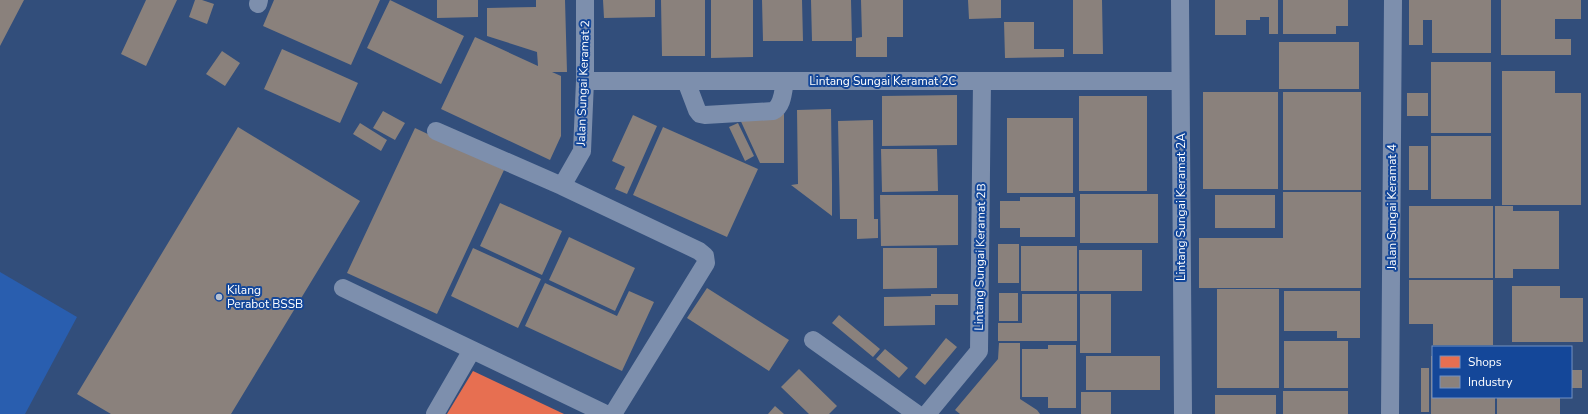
<svg xmlns="http://www.w3.org/2000/svg" width="1588" height="414" font-family="'Nunito Sans',sans-serif">
	<style>
		.green { fill: #295eaf }
		.shops { fill: #e76f51 }
		.industry { fill: #8a817c }
		.lines { fill: none; stroke-linecap: round; stroke-linejoin: round }
		.minor { stroke: #7d8fad; stroke-width: 18 }
		.poi-dot { fill: #b7c1d1; stroke: #144799; stroke-width: 1.5 }
		.labels { text-anchor: middle; dominant-baseline: central; stroke-width: 4; stroke-linejoin: round; paint-order: stroke }
		.street-label { font-size: 12px; fill: #fff; stroke: #144799 }
		.poi-label { font-size: 12px; fill: #fff; stroke: #144799; text-anchor: start }
	</style>
	<rect width="100%" height="100%" fill="#324e7b"/>
	<!-- green -->
	<path class="green" d="M 0,272 L 77,317 L 25,414 L 0,414 Z"/>
	<!-- shops -->
	<path class="shops" d="M 473,371 L 564,414 L 447,414 Z"/>
	<!-- industry -->
	<path class="industry" d="M 0,0 L 24,0 L 0,46 Z
		M 146,0 L 177,0 L 146,66 L 121,54 Z
		M 195,0 L 202,0 L 214,4 L 207,24 L 189,17 Z
		M 274,0 L 380,0 L 351,65 L 263,26 Z
		M 390,0 L 464,36 L 441,84 L 367,48 Z
		M 437,0 L 478,0 L 478,17 L 437,18 Z
		M 536,0 L 565,0 L 567,72 L 552,72 L 561,76 L 561,136 L 550,160 L 441,109 L 475,37 L 538,66 L 537,52 L 487,36 L 487,8 L 536,7 Z
		M 603,0 L 655,0 L 655,17 L 604,18 Z
		M 661,0 L 705,0 L 705,56 L 662,56 Z
		M 711,0 L 753,0 L 753,57 L 711,58 Z
		M 762,0 L 802,0 L 803,41 L 763,41 Z
		M 811,0 L 851,0 L 852,41 L 812,41 Z
		M 861,0 L 903,0 L 903,37 L 887,37 L 887,57 L 856,57 L 856,38 L 862,37 Z
		M 968,0 L 1001,0 L 1001,18 L 969,19 Z
		M 1073,0 L 1102,0 L 1103,54 L 1073,54 Z
		M 1215,0 L 1278,0 L 1278,34 L 1269,34 L 1269,17 L 1260,17 L 1260,20 L 1246,20 L 1246,35 L 1215,35 Z
		M 1283,0 L 1348,0 L 1348,26 L 1336,26 L 1336,34 L 1283,34 Z
		M 1409,0 L 1491,0 L 1491,53 L 1432,53 L 1432,20 L 1423,20 L 1423,45 L 1409,45 Z
		M 1501,0 L 1581,0 L 1581,19 L 1555,19 L 1555,39 L 1571,39 L 1571,55 L 1501,55 Z
		M 1004,22 L 1034,22 L 1034,49 L 1064,49 L 1064,57 L 1005,58 Z
		M 1279,42 L 1359,42 L 1359,89 L 1279,89 Z
		M 282,49 L 358,83 L 340,123 L 264,89 Z
		M 222,51 L 240,63 L 225,86 L 206,74 Z
		M 1431,62 L 1491,62 L 1491,133 L 1431,133 Z
		M 1502,71 L 1555,71 L 1555,93 L 1581,93 L 1581,205 L 1502,205 Z
		M 1203,92 L 1278,92 L 1278,189 L 1203,189 Z
		M 1283,92 L 1361,92 L 1361,190 L 1283,190 Z
		M 1407,93 L 1428,93 L 1428,116 L 1407,116 Z
		M 957,95 L 957,145 L 882,146 L 882,96 Z
		M 1079,96 L 1147,96 L 1147,191 L 1079,191 Z
		M 831,109 L 832,184 L 832,216 L 791,185 L 798,184 L 797,110 Z
		M 383,111 L 405,123 L 395,140 L 373,128 Z
		M 784,114 L 784,163 L 760,163 L 738,115 Z
		M 633,115 L 657,126 L 627,194 L 615,189 L 625,167 L 612,161 Z
		M 1007,118 L 1073,118 L 1073,193 L 1007,193 Z
		M 873,120 L 874,219 L 878,219 L 878,238 L 857,239 L 857,219 L 840,219 L 838,121 Z
		M 360,123 L 387,140 L 381,151 L 353,134 Z
		M 738,123 L 754,156 L 745,161 L 729,127 Z
		M 238,127 L 360,201 L 231,414 L 111,414 L 77,394 Z
		M 663,127 L 758,169 L 727,237 L 633,195 Z
		M 415,128 L 504,170 L 437,314 L 347,273 Z
		M 1431,136 L 1491,136 L 1491,199 L 1431,199 Z
		M 1409,146 L 1428,146 L 1428,190 L 1409,190 Z
		M 881,149 L 937,149 L 938,191 L 882,192 Z
		M 1283,192 L 1361,192 L 1361,288 L 1199,288 L 1199,238 L 1283,238 Z
		M 1080,194 L 1158,194 L 1158,243 L 1080,243 Z
		M 880,195 L 958,195 L 958,245 L 881,246 Z
		M 1215,195 L 1275,195 L 1275,228 L 1215,228 Z
		M 1020,197 L 1075,197 L 1075,237 L 1020,237 L 1020,228 L 1000,228 L 1000,201 L 1020,201 Z
		M 500,203 L 562,231 L 542,275 L 480,246 Z
		M 1409,206 L 1493,206 L 1493,278 L 1409,278 Z
		M 1495,206 L 1513,206 L 1513,211 L 1559,211 L 1559,269 L 1513,269 L 1513,278 L 1495,278 Z
		M 569,237 L 635,268 L 615,311 L 549,280 Z
		M 998,244 L 1019,244 L 1019,283 L 998,283 Z
		M 1021,246 L 1077,246 L 1077,291 L 1021,291 Z
		M 473,248 L 541,279 L 518,328 L 451,296 Z
		M 883,248 L 937,248 L 937,288 L 883,289 Z
		M 1079,250 L 1142,250 L 1142,291 L 1079,291 Z
		M 1409,280 L 1493,280 L 1493,345 L 1433,345 L 1433,324 L 1409,324 Z
		M 545,283 L 617,316 L 629,291 L 654,302 L 622,371 L 525,326 Z
		M 1512,286 L 1560,286 L 1560,298 L 1583,298 L 1583,342 L 1512,342 Z
		M 707,288 L 789,340 L 769,371 L 687,318 Z
		M 1217,289 L 1279,289 L 1279,388 L 1217,388 Z
		M 1284,291 L 1360,291 L 1360,338 L 1337,338 L 1337,331 L 1284,331 Z
		M 999,293 L 1018,293 L 1018,321 L 999,321 Z
		M 931,294 L 958,294 L 958,305 L 935,305 L 935,325 L 884,326 L 884,297 L 931,296 Z
		M 1022,294 L 1077,294 L 1077,341 L 998,341 L 998,323 L 1022,323 Z
		M 1080,294 L 1111,294 L 1111,353 L 1080,353 Z
		M 839,315 L 880,349 L 873,357 L 832,323 Z
		M 946,338 L 957,347 L 925,385 L 915,377 Z
		M 1284,341 L 1348,341 L 1348,388 L 1284,388 Z
		M 999,343 L 1020,343 L 1020,399 L 1037,410 L 1040,414 L 960,414 L 955,410 L 998,359 Z
		M 1048,345 L 1076,345 L 1076,408 L 1048,408 L 1048,397 L 1022,397 L 1022,349 L 1048,349 Z
		M 885,349 L 908,368 L 899,378 L 876,359 Z
		M 1086,356 L 1160,356 L 1160,390 L 1086,390 Z
		M 1431,356 L 1433,356 L 1433,397 L 1495,397 L 1495,414 L 1431,414 Z
		M 1421,368 L 1429,368 L 1429,412 L 1421,412 Z
		M 799,369 L 837,406 L 829,414 L 809,414 L 781,387 Z
		M 1571,370 L 1582,370 L 1582,388 L 1571,388 Z
		M 1283,391 L 1348,391 L 1348,414 L 1283,414 Z
		M 1081,392 L 1111,392 L 1111,414 L 1081,414 Z
		M 1215,395 L 1276,395 L 1276,414 L 1215,414 Z
		M 1497,397 L 1560,397 L 1560,414 L 1497,414 Z
		M 775,406 L 784,414 L 768,414 Z"/>
	<g class="lines">
		<!-- minor -->
		<path class="minor" d="M 1180,0 L 1183,414
			M 258,4 L 259,0
			M 585,81 L 1180,81
			M 686,81 L 697,110 L 700,114 L 705,115 L 773,111 C 783,106 783,91 785,81
			M 436,131 L 562,186 L 699,251 L 705,256 L 706,263 L 613,414
			M 562,186 L 582,151 L 585,81 L 585,0
			M 343,288 L 606,414
			M 813,340 L 917,414
			M 435,414 L 472,350
			M 927,414 L 979,351 L 982,81
			M 1390,414 L 1393,0"/>
	</g>
	<!-- markers -->
	<circle class="poi-dot" cx="219" cy="297" r="4"/>
	<g class="labels">
		<!-- street labels -->
		<g class="street-label">
			<text x="883" y="81">Lintang Sungai Keramat 2C</text>
			<text transform="translate(583 83) rotate(-88)">Jalan Sungai Keramat 2</text>
			<text transform="translate(1181 207) rotate(-90)">Lintang Sungai Keramat 2A</text>
			<text transform="translate(1392 207) rotate(-90)">Jalan Sungai Keramat 4</text>
			<text transform="translate(980 257) rotate(-89)">Lintang Sungai Keramat 2B</text>
		</g>
		<!-- poi labels -->
		<g class="poi-label">
			<text x="227" y="290">Kilang<tspan x="227" dy="14">Perabot BSSB</tspan></text>
		</g>
	</g>
	<!-- legend -->
	<rect x="1432" y="346" width="140" height="52" fill="#144799" stroke="#7291c2"/>
	<rect x="1440" y="356" width="20" height="12" fill="#e76f51" stroke="#7291c2"/>
	<text x="1468" y="366" font-size="12" fill="#ffffff">Shops</text>
	<rect x="1440" y="376" width="20" height="12" fill="#8a817c" stroke="#7291c2"/>
	<text x="1468" y="386" font-size="12" fill="#ffffff">Industry</text>
</svg>
